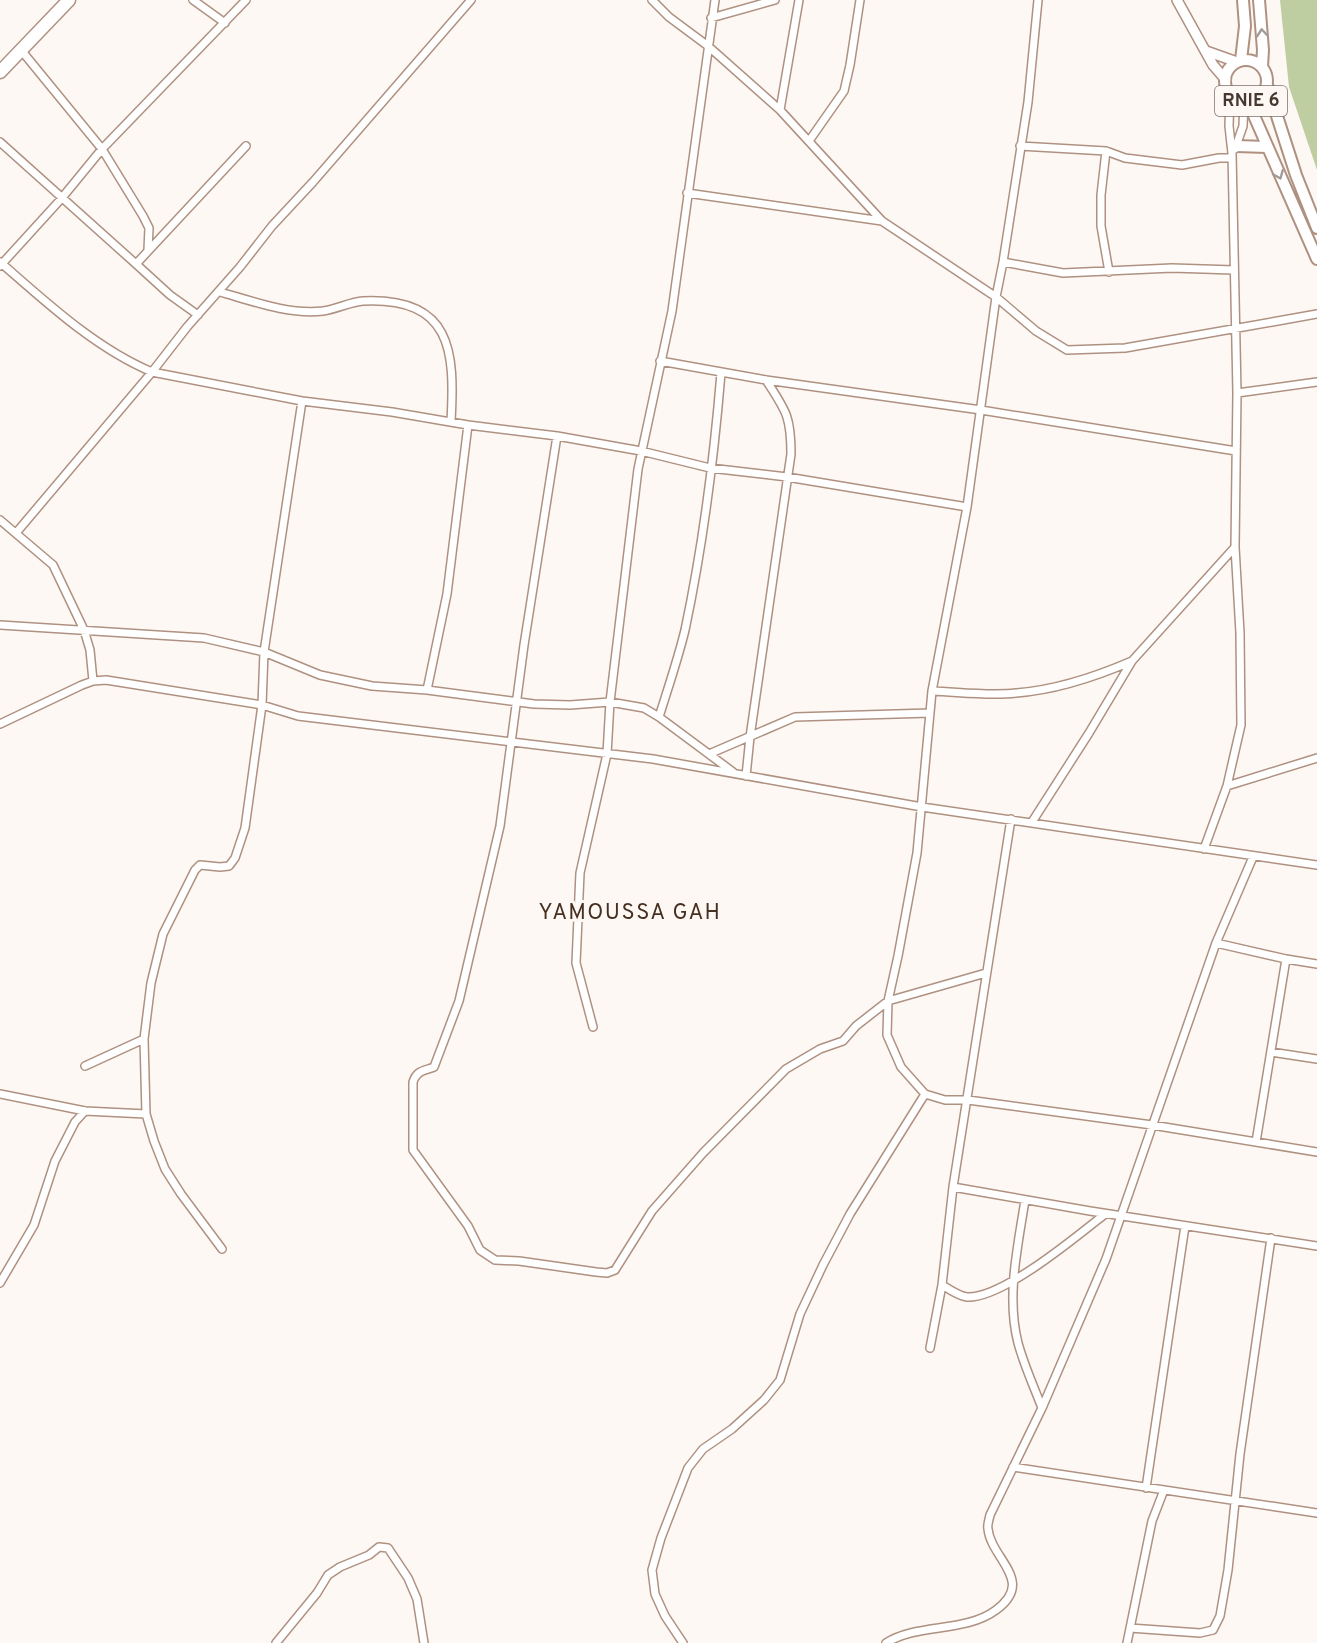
<svg xmlns="http://www.w3.org/2000/svg" width="1317" height="1643" font-family="Overpass,sans-serif">
	<style>
		.green { fill: #becea1 }
		.lines { fill: none; stroke-linecap: round; stroke-linejoin: round }
		.street-casing { stroke: #af9181; stroke-width: 10 }
		.secondary-casing { stroke: #af9181; stroke-width: 12 }
		.primary-casing { stroke: #af9181; stroke-width: 14 }
		.highway-casing { stroke: #af9181; stroke-width: 15 }
		.street { stroke: #fff; stroke-width: 7 }
		.secondary { stroke: #fff; stroke-width: 9 }
		.primary { stroke: #fff; stroke-width: 10 }
		.highway { stroke: #fff; stroke-width: 12 }
		.oneway { stroke: #a29c98 }
		.labels { text-anchor: middle; dominant-baseline: central; stroke-width: 6; stroke-linejoin: round; paint-order: stroke }
		.shield { fill: #fef8f4; stroke: #7c726c; stroke-width: 1.5 }
		.shield-label { font-size: 18px; font-weight: bold; fill: #453831 }
		.quarter-label { font-size: 22px; letter-spacing: 1.5px; fill: #472f21; stroke: #fef8f4 }
	</style>
	<rect width="100%" height="100%" fill="#fef8f4"/>
	<!-- green -->
	<path class="green" d="M 1280,0 L 1317,0 L 1317,170 L 1289,87 Z"/>
	<g class="lines">
		<defs>
			<path id="street" d="M 193,0 L 225,23
				M 652,0 L 669,17 L 708,46 L 780,110 L 882,221 L 996,297 L 1036,331 L 1067,350 L 1125,348 L 1317,314
				M 1038,0 L 1028,102 L 1003,262 L 996,297 L 967,507 L 932,691 L 917,853 L 898,956 L 888,1001 L 887,1035 L 901,1067 L 925,1094 L 945,1100 L 968,1100 L 1152,1125 L 1317,1152
				M 711,18 L 775,0
				M 21,50 L 102,149 L 143,216 L 149,228 L 148,250
				M 780,110 L 799,0
				M 809,141 L 844,91 L 850,65 L 860,0
				M 0,142 L 136,264
				M 1020,146 L 1106,151 L 1125,158 L 1182,165 L 1219,158 L 1232,158
				M 1235,149 L 1243,126 L 1244,101
				M 1106,151 L 1101,195 L 1101,226 L 1109,272
				M 687,193 L 882,221
				M 0,262 C 46,302 95,348 152,372 L 302,401 L 392,412 L 468,425 L 557,436 L 641,451 L 710,468 L 787,477 L 967,507
				M 1003,262 L 1063,273 L 1172,268 L 1234,270
				M 0,266 L 61,199 L 102,149 L 246,0
				M 220,292 C 252,301 289,315 323,311 C 337,309 350,302 363,301 C 452,297 455,351 451,421
				M 198,315 L 170,295 L 136,264 L 246,146
				M 660,361 L 766,380 L 981,410 L 1236,451
				M 1237,393 L 1317,382
				M 557,436 L 524,645 L 500,826 L 459,1001 L 434,1067 C 424,1071 417,1070 413,1082 L 413,1150 L 468,1226 L 480,1250 L 495,1260 L 519,1261 L 596,1272 L 607,1273 L 615,1270 L 652,1211 L 703,1153 L 786,1069 L 820,1049 L 843,1041 L 856,1026 L 888,1001 L 986,973
				M 0,520 L 53,565 L 84,630 L 90,650 L 93,681
				M 16,533 L 152,372 L 187,327 L 240,267 L 272,226 L 313,182 L 471,0
				M 0,625 L 204,638 L 264,652 L 320,675 L 372,686 L 427,690 L 534,704 L 570,705 L 610,702 L 644,708 L 659,717 L 733,772
				M 427,690 L 447,594 L 468,425
				M 932,691 C 960,692 988,696 1016,693 C 1056,690 1095,677 1132,661
				M 659,717 C 668,688 678,659 685,630 C 703,545 714,458 721,373
				M 0,724 L 82,685 L 93,681 L 106,680 L 262,705 L 298,716 L 653,759 L 922,807 L 1317,865
				M 709,754 L 795,717 L 930,713
				M 746,776 L 750,737 L 791,454 C 791,416 786,411 766,380
				M 1227,786 L 1317,758
				M 1032,822 L 1089,733 L 1132,661 L 1235,547 L 1237,393 L 1232,153 L 1229,126 L 1230,94
				M 1204,849 L 1227,786 L 1241,725 L 1240,633 L 1235,547
				M 1216,943 L 1286,959 L 1317,964
				M 593,1027 L 576,963 L 580,873 L 607,754 L 610,702 L 638,469 L 672,311 L 715,0
				M 1271,1052 L 1317,1059
				M 85,1066 L 144,1039
				M 0,1094 L 85,1111 L 146,1114
				M 1256,1142 L 1286,959
				M 953,1187 L 1090,1211 L 1317,1246
				M 1025,1200 C 1018,1246 1006,1296 1018,1343 C 1024,1365 1034,1387 1042,1408
				M 222,1249 L 181,1194 L 165,1169 L 154,1141 L 146,1114 L 144,1039 L 151,983 L 163,934 L 195,870 L 200,865 L 220,867 L 229,866 L 235,858 L 245,828 L 262,705 L 264,652 L 302,401
				M 0,1283 L 34,1225 L 55,1161 L 75,1122 L 85,1111
				M 942,1285 C 949,1289 958,1296 967,1297 C 1002,1299 1077,1236 1105,1214
				M 930,1348 L 942,1285 L 953,1187 L 1011,819
				M 1013,1467 L 1317,1513
				M 1146,1488 L 1185,1226
				M 1130,1628 L 1200,1633 L 1213,1630 L 1220,1616 L 1228,1570 L 1240,1454 L 1271,1238
				M 276,1643 L 317,1593 L 328,1575 L 340,1567 L 369,1555 L 379,1547 L 388,1548 L 408,1578 L 417,1599 L 424,1643
				M 683,1643 L 665,1616 L 655,1594 L 652,1570 L 661,1538 L 688,1468 L 703,1449 L 732,1429 L 764,1400 L 780,1380 L 800,1314 L 823,1265 L 850,1214 L 925,1094
				M 886,1643 C 918,1623 965,1633 996,1610 C 1036,1581 991,1559 988,1529 C 987,1525 989,1520 990,1515 L 1042,1408 L 1106,1259 L 1216,943 L 1253,857
				M 1127,1643 L 1152,1521 L 1164,1490"/>
			<path id="secondary" d="M 1177,0 L 1213,65 L 1226,80
				M 1206,51 L 1237,62"/>
			<path id="primary" d="M 1259,0 L 1263,50 L 1262,67
				M 1241,60 L 1245,26 L 1243,0
				M1225 81a21 21 0 1 1 42 0a21 21 0 1 1-42 0Z
				M 1267,85 L 1296,175 L 1317,228
				M 1248,102 L 1317,259
				M 1236,146 L 1267,147"/>
			<path id="highway" d="M 0,72 L 69,0"/>
		</defs>
		<!-- street casing -->
		<use href="#street" class="street-casing"/>
		<!-- secondary casing -->
		<use href="#secondary" class="secondary-casing"/>
		<!-- primary casing -->
		<use href="#primary" class="primary-casing"/>
		<!-- highway casing -->
		<use href="#highway" class="highway-casing"/>
		<!-- street -->
		<use href="#street" class="street"/>
		<!-- secondary -->
		<use href="#secondary" class="secondary"/>
		<!-- primary -->
		<use href="#primary" class="primary"/>
		<!-- highway -->
		<use href="#highway" class="highway"/>
	</g>
	<!-- one-way arrows -->
	<defs><path id="oneway-chevron" d="M-2-3.5L2.5 0L-2 3.5" fill="none" stroke-width="1.6" stroke-linecap="round" stroke-linejoin="round" transform="scale(1.5)"/></defs>
	<g class="oneway">
		<use href="#oneway-chevron" transform="translate(1262 33) rotate(-95)"/>
		<use href="#oneway-chevron" transform="translate(1279 175) rotate(67)"/>
	</g>
	<g class="labels">
		<!-- shield labels -->
		<rect class="shield" x="1215" y="86" width="72" height="30" rx="4.5"/>
		<g class="shield-label">
			<text x="1251" y="101">RNIE 6</text>
		</g>
		<!-- quarter labels -->
		<g class="quarter-label">
			<text x="630" y="913">YAMOUSSA GAH</text>
		</g>
	</g>
</svg>
